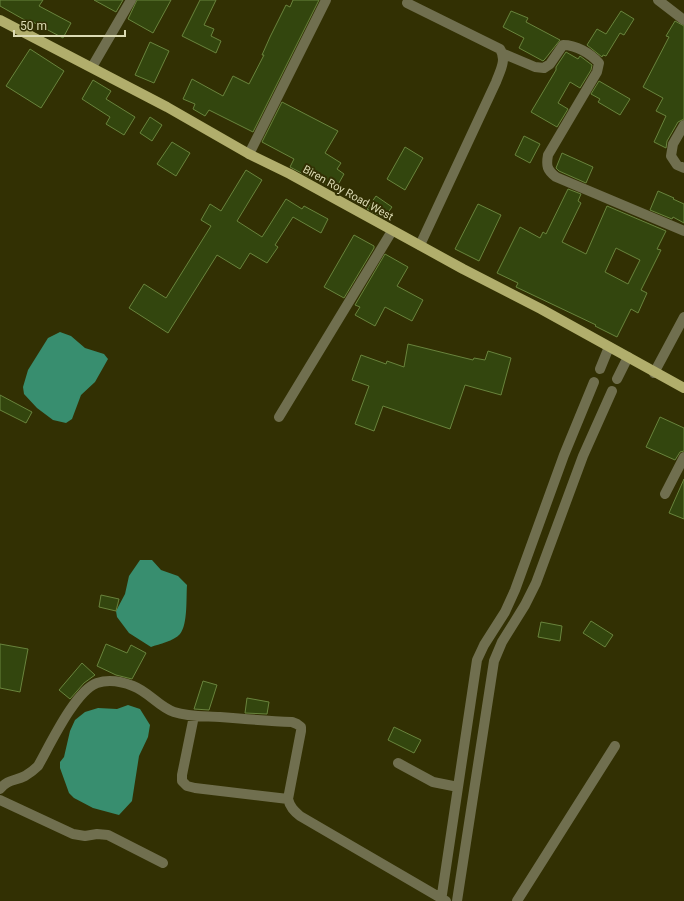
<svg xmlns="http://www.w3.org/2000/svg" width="684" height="901" font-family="Roboto,sans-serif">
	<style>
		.water { fill: #388e6f }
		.building { fill: #33460e; stroke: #69843d; fill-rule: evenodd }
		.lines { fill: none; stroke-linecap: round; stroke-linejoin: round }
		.minor { stroke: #706f4f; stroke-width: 10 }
		.major { stroke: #b1ae6c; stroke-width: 10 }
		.labels { text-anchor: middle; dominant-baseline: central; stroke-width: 4; stroke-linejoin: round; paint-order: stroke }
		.street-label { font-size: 11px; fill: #dcdbb4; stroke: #323003 }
	</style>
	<rect width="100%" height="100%" fill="#323003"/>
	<!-- water -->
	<path class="water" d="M 60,332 L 71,336 L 85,348 L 104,354 L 108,359 L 95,382 L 81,395 L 72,419 L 66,423 L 53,420 L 37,408 L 24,394 L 23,387 L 28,370 L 48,338 Z
		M 140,560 L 152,560 L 161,570 L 178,576 L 187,585 C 186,598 188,624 180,634 C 174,641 159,644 151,647 L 129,633 L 117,617 L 116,611 L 125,594 L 129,576 Z
		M 128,705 L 140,709 L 150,725 L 148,737 L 139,756 L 132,801 L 119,815 L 93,808 L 74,798 L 69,793 L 60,768 L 60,762 L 64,757 L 70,731 L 75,720 L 85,712 L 98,708 L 117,709 Z"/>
	<!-- building -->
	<path class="building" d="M 0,0 L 43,0 L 39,6 L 71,23 L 63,38 L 31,21 L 30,23 L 0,6 Z
		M 94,0 L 123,0 L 116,12 Z
		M 137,0 L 171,0 L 153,33 L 128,19 Z
		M 200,0 L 216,0 L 204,25 L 214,29 L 211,36 L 221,41 L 216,53 L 182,36 Z
		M 293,0 L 319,0 L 253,132 L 209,110 L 205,116 L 193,109 L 195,104 L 183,99 L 192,79 L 223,96 L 233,76 L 249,84 L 264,55 L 262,55 L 270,37 L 286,5 L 290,7 Z
		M 511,11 L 528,18 L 526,22 L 560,40 L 545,59 L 543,61 L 519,48 L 524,38 L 503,27 Z
		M 621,11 L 634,19 L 624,35 L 620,33 L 606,56 L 603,55 L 602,57 L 587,45 L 597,29 L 606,34 Z
		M 675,21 L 684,26 L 684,119 L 678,122 L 667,141 L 666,148 L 654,142 L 666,116 L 656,111 L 663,98 L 643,87 L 669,37 L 666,36 Z
		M 150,42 L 169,51 L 154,83 L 135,75 Z
		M 30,49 L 64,71 L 41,108 L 6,86 Z
		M 566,52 L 578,59 L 580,56 L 592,65 L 591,70 L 580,88 L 570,82 L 558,103 L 568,109 L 557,127 L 531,112 L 556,70 L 556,67 Z
		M 93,80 L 111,91 L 106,99 L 135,117 L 124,135 L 106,124 L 110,117 L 82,99 Z
		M 599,81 L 630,99 L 620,115 L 598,102 L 600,99 L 591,94 Z
		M 282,102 L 338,131 L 325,153 L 341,163 L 337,169 L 344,174 L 335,190 L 312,176 L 311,178 L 290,167 L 294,159 L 262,142 Z
		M 150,117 L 162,125 L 152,141 L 140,133 Z
		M 524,136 L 540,144 L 530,163 L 515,155 Z
		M 172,142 L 190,153 L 176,176 L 157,164 Z
		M 405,147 L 423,158 L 405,190 L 387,179 Z
		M 562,153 L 593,167 L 586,183 L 559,171 L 556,168 Z
		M 246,170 L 262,180 L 237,221 L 262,237 L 286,199 L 302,209 L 304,206 L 328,219 L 321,233 L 293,217 L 275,245 L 278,247 L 267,263 L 250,253 L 240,269 L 217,255 L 168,333 L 129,308 L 144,284 L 166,298 L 211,226 L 201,220 L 210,204 L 221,211 Z
		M 568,189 L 581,194 L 578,201 L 581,203 L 562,242 L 586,254 L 607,206 L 666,231 L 657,249 L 661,250 L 641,290 L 647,293 L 638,313 L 631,309 L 617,337 L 595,326 L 596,325 L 516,287 L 518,283 L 497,273 L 520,227 L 540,238 L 543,232 L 546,234 ZM 616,248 L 640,260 L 628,284 L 605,272 Z
		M 658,191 L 674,198 L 673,199 L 684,204 L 684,223 L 673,217 L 672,219 L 650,210 Z
		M 376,196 L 392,207 L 384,218 L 367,209 Z
		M 478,204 L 501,215 L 479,261 L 455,249 Z
		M 354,235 L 374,246 L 374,248 L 344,298 L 324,287 Z
		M 385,254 L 408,267 L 397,286 L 423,300 L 412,321 L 385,307 L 375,326 L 355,315 L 360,307 L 355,305 Z
		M 408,344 L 473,360 L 474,358 L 485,360 L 488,351 L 511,358 L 501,395 L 465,385 L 450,429 L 383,406 L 374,431 L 355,424 L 369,386 L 352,380 L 361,355 L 386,364 L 387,361 L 404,367 Z
		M 0,395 L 32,412 L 26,423 L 0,410 Z
		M 660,417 L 684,428 L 684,451 L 680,452 L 675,460 L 646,447 Z
		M 684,479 L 684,519 L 669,513 Z
		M 101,595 L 119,599 L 116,611 L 99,607 Z
		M 591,621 L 613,635 L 605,647 L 583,633 Z
		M 541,622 L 562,626 L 560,641 L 538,637 Z
		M 0,644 L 28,649 L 20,692 L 0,688 Z
		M 106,644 L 127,653 L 131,645 L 146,653 L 132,679 L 116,675 L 97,666 Z
		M 82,663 L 95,675 L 84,683 L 70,699 L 59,690 Z
		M 203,681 L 217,685 L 209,710 L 194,709 Z
		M 247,698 L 269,702 L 267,714 L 245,713 Z
		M 394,727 L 421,740 L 414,753 L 388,740 Z"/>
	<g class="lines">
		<!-- minor -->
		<path class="minor" d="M 658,0 L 684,20
			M 407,3 L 500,49 C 507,60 500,71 496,82 L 420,245
			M 504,54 L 535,67 L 544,68 L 550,64 L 563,45 C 576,45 590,53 599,63 L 597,72 L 548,155 C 546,166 547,170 556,177 L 684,231
			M 92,67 L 131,0
			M 684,125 L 673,144 L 671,156 L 677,165 L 684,168
			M 249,154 L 326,0
			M 600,369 L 609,347
			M 654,373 L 684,317
			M 617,379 L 628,357
			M 279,417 L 392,231
			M 665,494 L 684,457
			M 194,716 L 182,775 L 182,781 L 187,786 L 195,788 L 288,799
			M 398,763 L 433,782 L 458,787
			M 0,789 C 8,779 15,781 25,776 C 30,773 34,770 38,766 C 50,745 75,691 97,683 C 109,679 123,682 133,686 C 149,692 159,707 174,712 C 189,717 205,716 220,717 C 244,719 268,721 292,722 L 297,724 L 301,727 L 301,731 L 288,799 C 290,807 294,811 300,816 L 446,901
			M 0,800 L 73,834 L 85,836 L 97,834 L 108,835 L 163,863
			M 441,901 L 477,660 L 484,645 L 505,612 L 515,590 L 564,455 L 594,382
			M 457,901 L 494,661 L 502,642 L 525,605 L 536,583 L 583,456 L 612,391
			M 517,901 L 615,746"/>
		<!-- major -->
		<path class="major" d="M 0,20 L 167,107 L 249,154 L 290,174 L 463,269 L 541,309 L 684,388"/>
	</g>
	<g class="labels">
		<!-- street labels -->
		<g class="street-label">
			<text transform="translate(348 193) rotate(29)">Biren Roy Road West</text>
		</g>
	</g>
	<!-- scale -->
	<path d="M14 30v6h111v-6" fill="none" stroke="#dcdbb4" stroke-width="2"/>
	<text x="20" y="30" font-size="12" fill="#dcdbb4" stroke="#323003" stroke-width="3" paint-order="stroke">50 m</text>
</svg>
